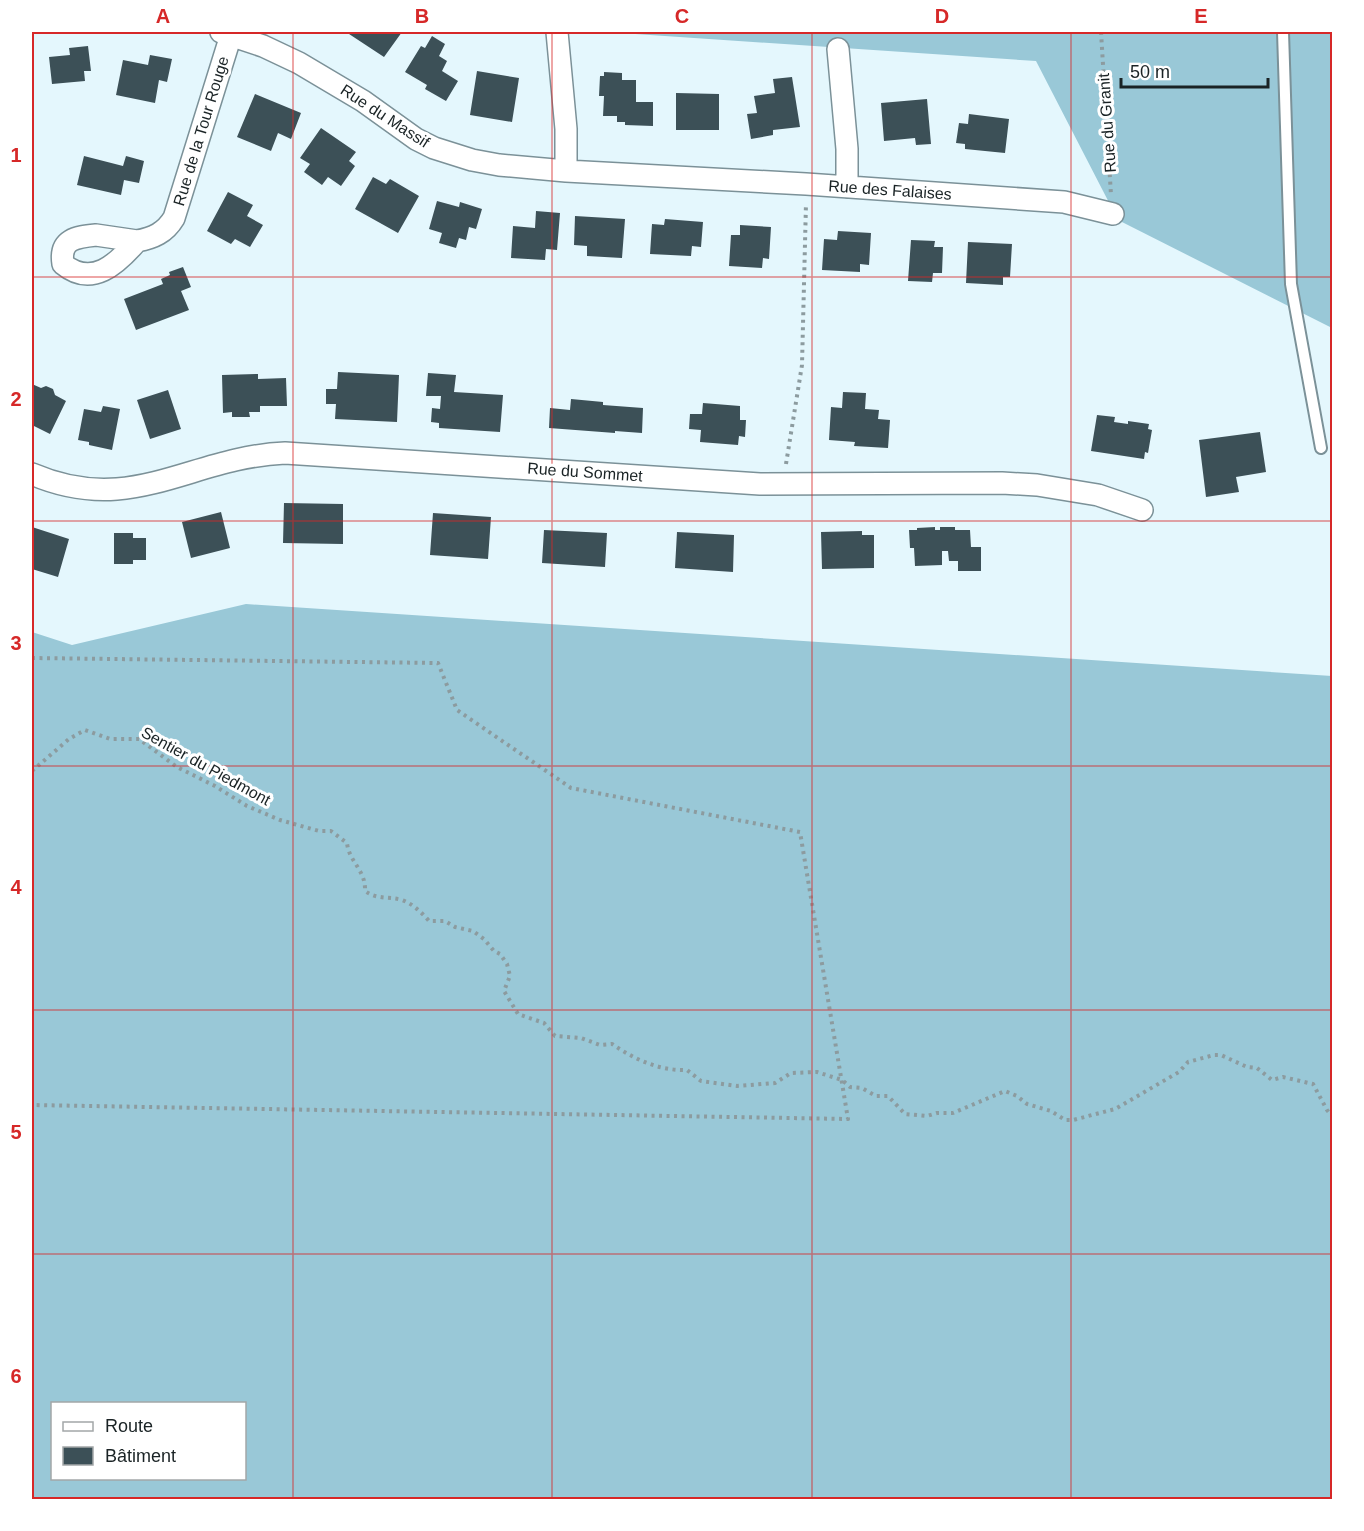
<svg xmlns="http://www.w3.org/2000/svg" width="1364" height="1531" font-family="Helvetica,sans-serif">
	<style>
		.forest { fill: #99c8d7; fill-rule: evenodd }
		.building { fill: #3c5057 }
		.lines { fill: none; stroke-linecap: round; stroke-linejoin: round }
		.service-casing { stroke: #7b9198; stroke-width: 14 }
		.minor-casing { stroke: #7b9198; stroke-width: 24 }
		.path { stroke: #8c9b9f; stroke-width: 4; stroke-dasharray: 3 4.5; stroke-linecap: butt }
		.service { stroke: #fff; stroke-width: 10 }
		.minor { stroke: #fff; stroke-width: 21 }
		.grid { fill: none; stroke: #d62828; stroke-width: 1.5; stroke-opacity: 0.55 }
		.labels { text-anchor: middle; dominant-baseline: central; stroke-width: 6; stroke-linejoin: round; paint-order: stroke }
		.street-label { font-size: 16px; fill: #1a2325; stroke: #fff }
		.neatline { fill: none; stroke: #d62828; stroke-width: 2 }
		.grid-label { font-size: 20px; text-anchor: middle; font-weight: bold; fill: #d62828 }
	</style>
	<rect width="100%" height="100%" fill="#e4f7fd"/>
	<!-- forest -->
	<path class="forest" d="M 606,32 L 1332,32 L 1332,328 L 1118,220 L 1036,61 Z
		M 246,604 L 1332,676 L 1332,1499 L 32,1499 L 32,632 L 72,645 ZM 52,1404 L 244,1404 L 244,1478 L 52,1478 Z"/>
	<!-- building -->
	<path class="building" d="M 346,32 L 402,32 L 384,57 Z
		M 432,36 L 445,44 L 439,56 L 447,61 L 442,71 L 458,81 L 446,101 L 425,89 L 427,85 L 405,72 L 421,46 L 425,48 Z
		M 88,46 L 91,71 L 84,71 L 85,81 L 52,84 L 49,57 L 70,55 L 69,48 Z
		M 150,55 L 172,59 L 167,82 L 159,80 L 155,103 L 116,95 L 123,60 L 148,65 Z
		M 477,71 L 519,78 L 512,122 L 470,115 Z
		M 604,72 L 622,73 L 622,80 L 636,80 L 636,102 L 653,102 L 653,126 L 625,125 L 625,122 L 617,122 L 617,116 L 603,116 L 604,96 L 599,96 L 600,76 L 604,76 Z
		M 792,77 L 800,127 L 773,130 L 773,135 L 751,139 L 747,114 L 757,113 L 754,96 L 775,93 L 773,79 Z
		M 676,93 L 719,94 L 719,130 L 676,130 Z
		M 255,94 L 301,113 L 291,139 L 278,133 L 271,151 L 237,137 Z
		M 927,99 L 931,144 L 916,145 L 915,138 L 884,141 L 881,103 Z
		M 969,114 L 1009,119 L 1005,153 L 965,149 L 965,144 L 956,143 L 959,123 L 968,124 Z
		M 321,128 L 356,152 L 349,161 L 355,166 L 341,186 L 328,177 L 322,185 L 304,172 L 310,164 L 300,158 Z
		M 84,156 L 123,166 L 126,156 L 144,161 L 139,183 L 124,180 L 121,195 L 77,185 Z
		M 373,177 L 386,184 L 390,179 L 419,196 L 398,233 L 355,209 Z
		M 228,192 L 253,205 L 247,216 L 263,225 L 250,247 L 235,239 L 231,244 L 207,231 Z
		M 437,201 L 459,207 L 460,202 L 482,209 L 476,229 L 469,227 L 466,240 L 459,238 L 456,248 L 439,243 L 442,233 L 429,229 Z
		M 536,211 L 560,213 L 557,250 L 546,249 L 545,260 L 511,258 L 513,226 L 535,228 Z
		M 575,216 L 625,219 L 622,258 L 587,256 L 587,246 L 574,245 Z
		M 665,219 L 703,222 L 701,247 L 692,246 L 691,256 L 650,254 L 652,224 L 664,225 Z
		M 740,225 L 771,227 L 769,259 L 763,258 L 762,268 L 729,266 L 731,235 L 740,235 Z
		M 838,231 L 871,233 L 869,265 L 860,264 L 860,272 L 822,270 L 824,239 L 837,240 Z
		M 911,240 L 935,241 L 934,247 L 943,247 L 942,273 L 933,273 L 932,282 L 908,281 Z
		M 968,242 L 1012,244 L 1010,277 L 1003,277 L 1003,285 L 966,283 Z
		M 183,267 L 191,287 L 181,291 L 189,310 L 136,330 L 124,299 L 163,284 L 161,279 L 170,275 L 169,272 Z
		M 338,372 L 399,375 L 397,422 L 335,419 L 336,404 L 326,404 L 326,389 L 337,389 Z
		M 428,373 L 456,375 L 454,392 L 503,395 L 500,432 L 439,428 L 439,423 L 431,422 L 432,408 L 440,409 L 441,396 L 426,396 Z
		M 258,374 L 258,379 L 286,378 L 287,406 L 260,406 L 260,412 L 249,412 L 250,417 L 232,417 L 232,412 L 223,413 L 222,375 Z
		M 32,384 L 41,388 L 46,386 L 53,389 L 55,395 L 66,401 L 50,434 L 32,425 Z
		M 168,390 L 181,429 L 150,439 L 137,400 Z
		M 843,392 L 866,393 L 865,409 L 879,410 L 878,419 L 890,420 L 888,448 L 854,446 L 855,442 L 829,440 L 831,407 L 842,408 Z
		M 571,399 L 603,402 L 603,405 L 643,408 L 642,433 L 615,431 L 615,433 L 549,428 L 550,408 L 570,410 Z
		M 703,403 L 740,406 L 740,420 L 746,420 L 745,437 L 739,436 L 738,445 L 700,442 L 701,430 L 689,429 L 690,414 L 702,414 Z
		M 103,406 L 120,409 L 112,450 L 89,445 L 89,442 L 78,440 L 84,409 L 101,412 Z
		M 1097,415 L 1115,417 L 1114,422 L 1128,424 L 1128,421 L 1149,424 L 1148,429 L 1152,430 L 1148,453 L 1145,452 L 1144,459 L 1091,451 Z
		M 1260,432 L 1266,472 L 1236,477 L 1239,492 L 1206,497 L 1199,440 Z
		M 284,503 L 343,504 L 343,544 L 283,543 Z
		M 221,512 L 230,548 L 191,558 L 182,522 Z
		M 433,513 L 491,517 L 488,559 L 430,555 Z
		M 32,527 L 69,539 L 58,577 L 32,569 Z
		M 935,527 L 935,530 L 940,530 L 940,527 L 955,527 L 955,530 L 970,530 L 971,547 L 981,547 L 981,571 L 958,571 L 958,561 L 949,561 L 948,551 L 942,551 L 942,565 L 915,566 L 914,548 L 910,548 L 909,530 L 917,530 L 917,528 Z
		M 544,530 L 607,533 L 605,567 L 542,563 Z
		M 862,531 L 862,535 L 874,535 L 874,568 L 822,569 L 821,532 Z
		M 677,532 L 734,535 L 733,572 L 675,568 Z
		M 114,533 L 133,533 L 133,538 L 146,538 L 146,560 L 133,560 L 133,564 L 114,564 Z"/>
	<g class="lines">
		<defs>
			<path id="service" d="M 1283,32 L 1291,284 L 1321,448"/>
			<path id="minor" d="M 221,32 L 263,46 L 299,63 L 363,101 L 416,139 L 434,148 L 472,160 L 499,165 L 566,171 L 806,184 L 1064,202 L 1113,214
				M 557,32 L 566,129 L 566,171
				M 838,49 L 847,149 L 847,187
				M 96,235 L 137,241 C 117,264 92,288 63,264 C 59,239 76,237 96,235 Z
				M 137,241 C 153,238 165,233 174,218 L 231,35
				M 32,474 C 132,517 190,457 285,453 L 760,484 L 1002,483 L 1037,485 L 1098,495 L 1142,510"/>
		</defs>
		<!-- service casing -->
		<use href="#service" class="service-casing"/>
		<!-- minor casing -->
		<use href="#minor" class="minor-casing"/>
		<!-- path -->
		<path class="path" d="M 1101,32 L 1111,195
			M 786,464 L 802,365 L 806,203
			M 32,658 L 438,663 L 457,710 L 571,788 L 800,832 L 848,1119 L 32,1105
			M 32,771 L 69,739 L 85,730 L 110,739 L 139,739 L 177,767 L 215,786 L 247,806 L 280,820 L 319,831 L 331,831 L 347,843 C 349,862 366,870 365,891 C 378,900 388,896 402,900 C 413,904 421,912 429,921 L 445,921 L 455,927 L 473,931 L 484,939 L 494,951 L 500,954 L 507,964 L 510,976 L 504,991 L 518,1014 L 544,1023 L 555,1036 L 581,1038 L 600,1045 L 612,1044 C 634,1059 659,1071 687,1070 L 701,1081 L 737,1086 L 775,1083 L 791,1073 L 817,1072 L 842,1080 L 850,1087 L 862,1088 L 876,1096 L 888,1096 L 905,1114 L 927,1116 L 937,1113 L 953,1113 L 1005,1091 L 1017,1096 L 1027,1104 L 1051,1111 L 1065,1120 L 1073,1120 L 1115,1109 L 1179,1072 L 1188,1062 L 1214,1055 L 1221,1055 L 1247,1067 L 1257,1068 L 1272,1080 L 1283,1077 L 1313,1084 L 1327,1110 L 1332,1116"/>
		<!-- service -->
		<use href="#service" class="service"/>
		<!-- minor -->
		<use href="#minor" class="minor"/>
	</g>
	<!-- grid -->
	<path class="grid" d="M 293,32 L 293,1500M 552,32 L 552,1500M 812,32 L 812,1500M 1071,32 L 1071,1500M 32,277 L 1332,277M 32,521 L 1332,521M 32,766 L 1332,766M 32,1010 L 1332,1010M 32,1254 L 1332,1254"/>
	<g class="labels">
		<!-- street labels -->
		<g class="street-label">
			<text transform="translate(385 116) rotate(33)">Rue du Massif</text>
			<text transform="translate(1107 123) rotate(-94)">Rue du Granit</text>
			<text transform="translate(201 131) rotate(-73)">Rue de la Tour Rouge</text>
			<text transform="translate(890 190) rotate(4)">Rue des Falaises</text>
			<text transform="translate(585 472) rotate(4)">Rue du Sommet</text>
			<text transform="translate(206 766) rotate(29)">Sentier du Piedmont</text>
		</g>
	</g>
	<!-- border -->
	<rect width="1364" height="1531" fill="none" stroke="#ffffff" stroke-width="66"/>
	<!-- legend -->
	<rect x="51" y="1402" width="195" height="78" fill="#ffffff" stroke="#a3a7a8" stroke-width="1.5"/>
	<rect x="63" y="1422" width="30" height="9" fill="#ffffff" stroke="#a3a7a8" stroke-width="1.5"/>
	<text x="105" y="1432" font-size="18" fill="#1a2325">Route</text>
	<rect x="63" y="1447" width="30" height="18" fill="#3c5057" stroke="#a3a7a8" stroke-width="1.5"/>
	<text x="105" y="1462" font-size="18" fill="#1a2325">Bâtiment</text>
	<!-- scale -->
	<path d="M1121 78v9h147v-9" fill="none" stroke="#1a2325" stroke-width="3"/>
	<text x="1130" y="78" font-size="18" fill="#1a2325" stroke="#ffffff" stroke-width="4.5" paint-order="stroke">50 m</text>
	<rect x="33" y="33" width="1298" height="1465" class="neatline"/>
	<g class="grid-label">
		<text x="163" y="23">A</text>
		<text x="422" y="23">B</text>
		<text x="682" y="23">C</text>
		<text x="942" y="23">D</text>
		<text x="1201" y="23">E</text>
		<text x="16" y="162">1</text>
		<text x="16" y="406">2</text>
		<text x="16" y="650">3</text>
		<text x="16" y="894">4</text>
		<text x="16" y="1139">5</text>
		<text x="16" y="1383">6</text>
	</g>
</svg>
